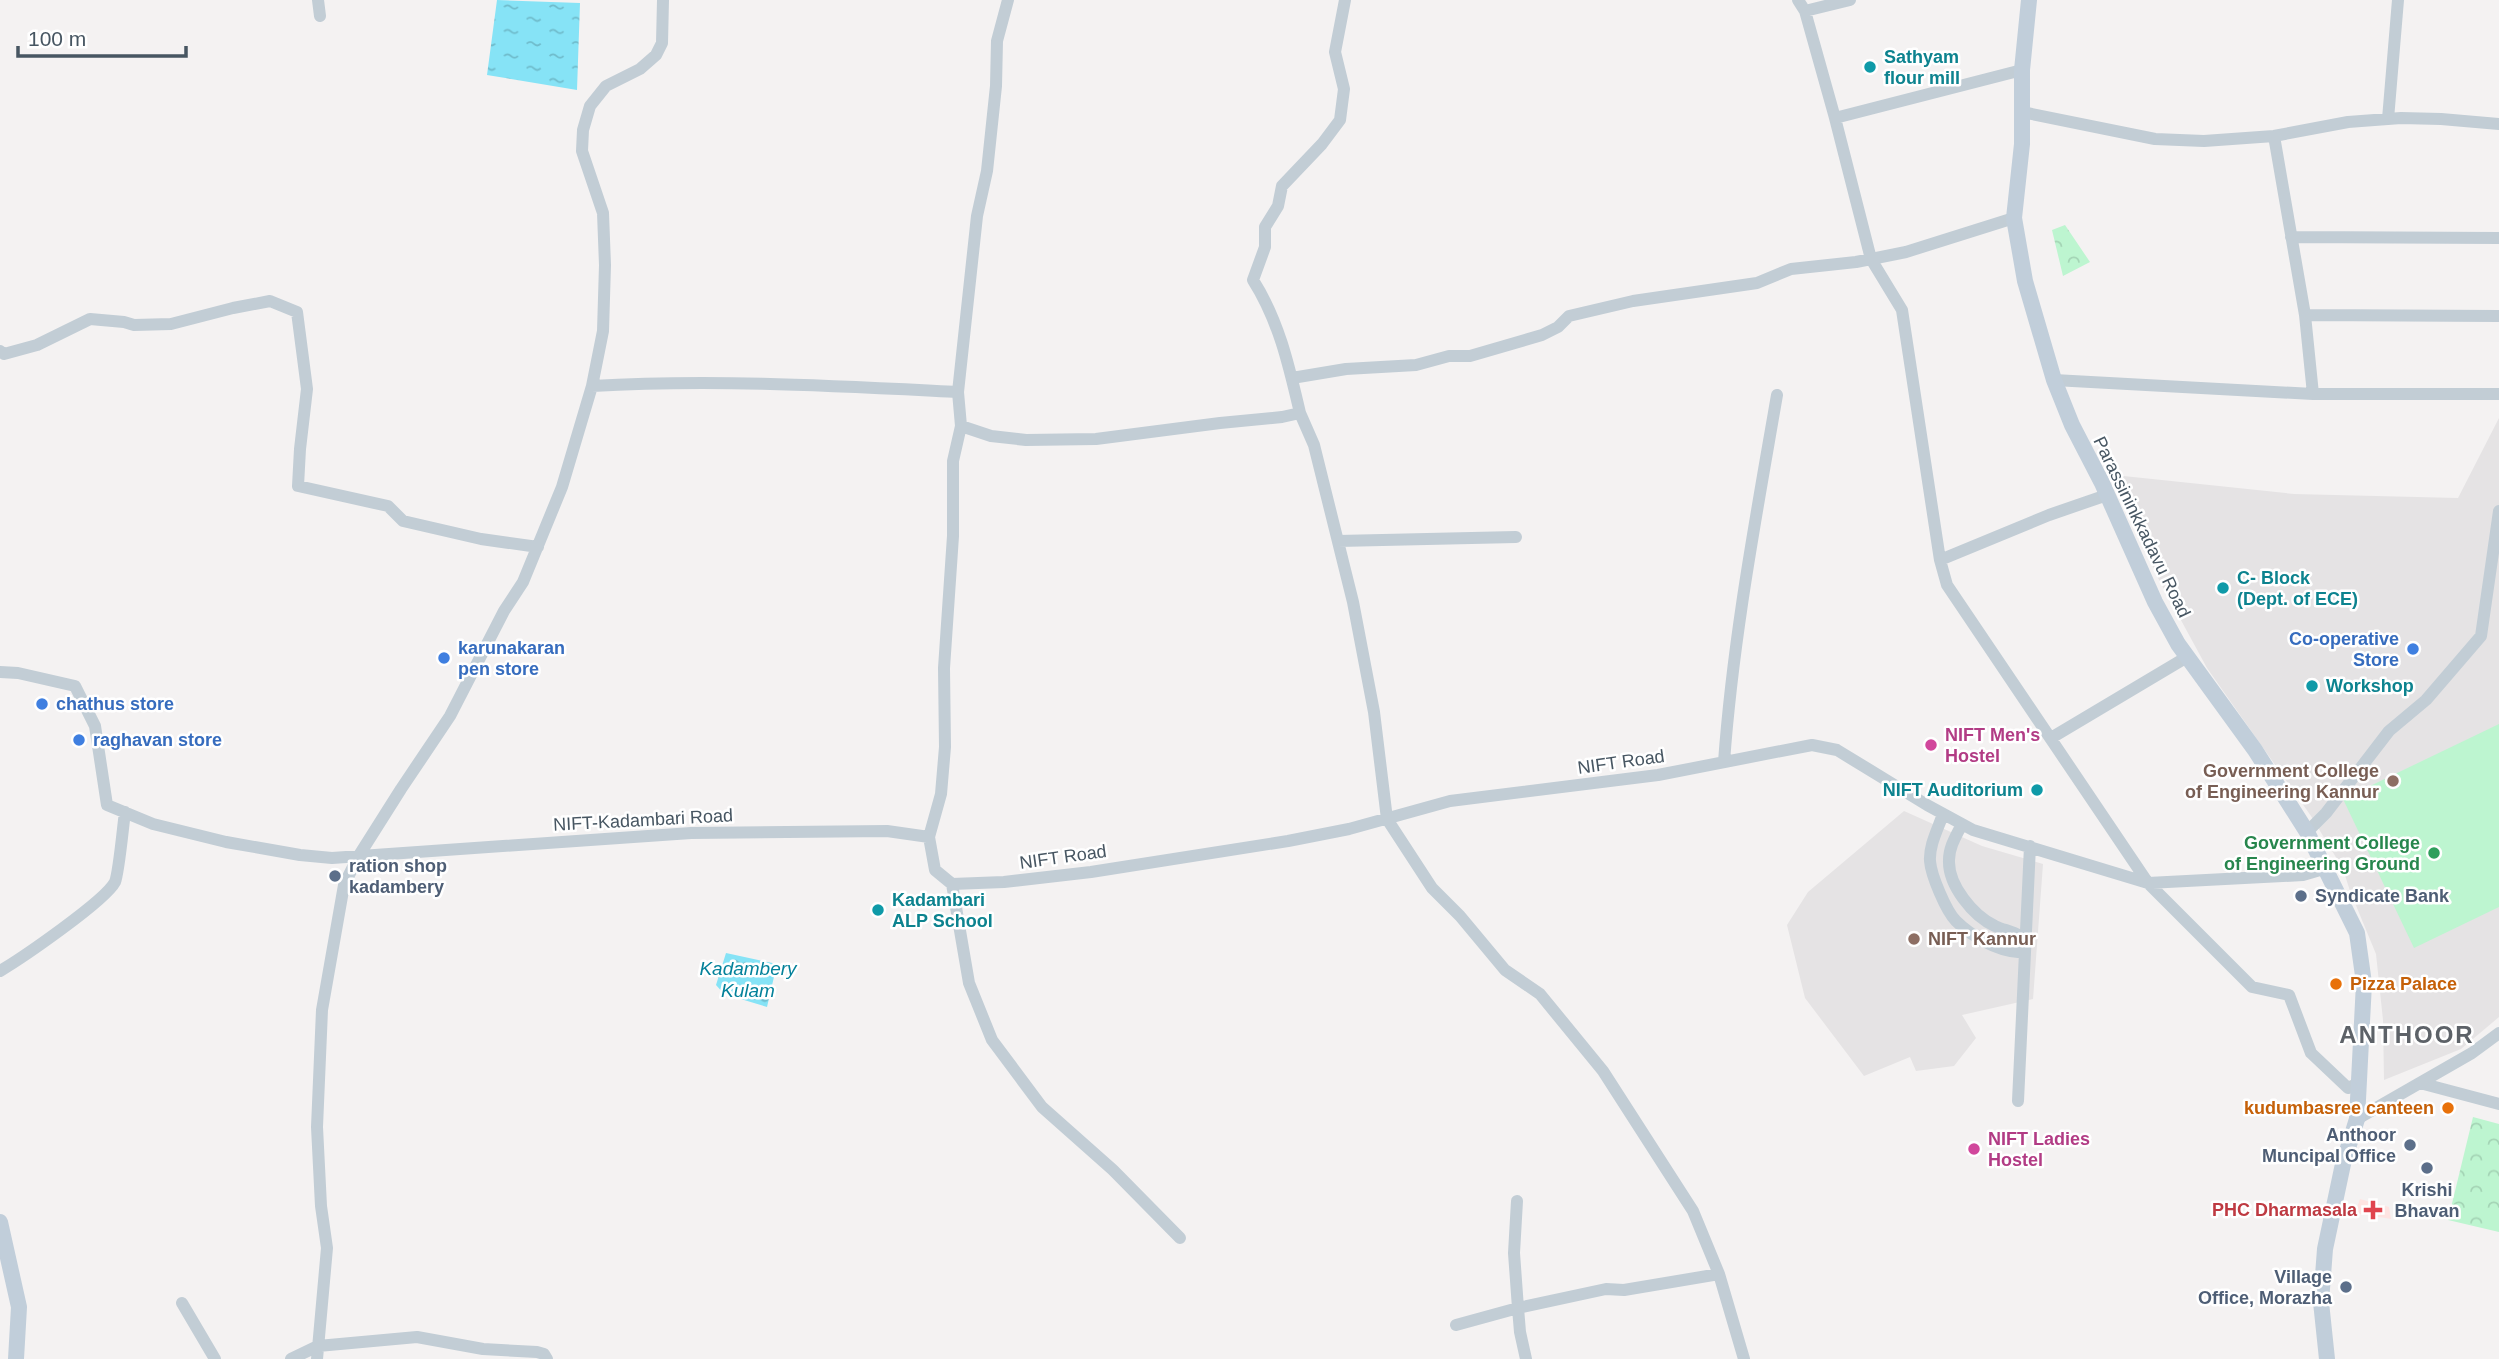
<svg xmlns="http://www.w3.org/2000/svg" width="2499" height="1359" font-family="Helvetica,sans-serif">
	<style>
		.education { fill: #e5e3e4 }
		.medical { fill: #fee4e2 }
		.grass { fill: #bdf5d0 }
		.park { fill: url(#park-crowns) }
		.water { fill: url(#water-ripples) }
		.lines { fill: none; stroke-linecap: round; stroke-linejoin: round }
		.street { stroke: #c2cdd5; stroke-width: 12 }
		.secondary { stroke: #c1ceda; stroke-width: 16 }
		.culture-dot { fill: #0f9aa8; stroke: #fff; stroke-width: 2.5 }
		.shop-dot { fill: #3f7fe0; stroke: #fff; stroke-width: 2.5 }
		.hotel-dot { fill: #d1479c; stroke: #fff; stroke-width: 2.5 }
		.education-dot { fill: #8d6e63; stroke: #fff; stroke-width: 2.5 }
		.leisure-dot { fill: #2e9e5b; stroke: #fff; stroke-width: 2.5 }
		.service-dot { fill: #5c6f8a; stroke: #fff; stroke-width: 2.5 }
		.food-dot { fill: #e8710a; stroke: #fff; stroke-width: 2.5 }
		.health-dot { fill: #e0444e; stroke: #fff; stroke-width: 2.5 }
		.labels { text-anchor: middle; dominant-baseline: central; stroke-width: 5; stroke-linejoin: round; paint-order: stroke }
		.culture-label { font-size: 18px; font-weight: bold; fill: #0d838f; stroke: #fff; text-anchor: start }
		.street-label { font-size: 18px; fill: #475662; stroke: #fff }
		.shop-label { font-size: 18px; font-weight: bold; fill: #366cbe; stroke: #fff; text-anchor: start }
		.hotel-label { font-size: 18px; font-weight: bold; fill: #b23c85; stroke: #fff; text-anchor: start }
		.education-label { font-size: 18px; font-weight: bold; fill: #785e54; stroke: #fff; text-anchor: end }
		.leisure-label { font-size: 18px; font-weight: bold; fill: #27864d; stroke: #fff; text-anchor: end }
		.service-label { font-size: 18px; font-weight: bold; fill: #4e5e75; stroke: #fff; text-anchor: start }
		.food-label { font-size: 18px; font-weight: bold; fill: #c56008; stroke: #fff; text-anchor: start }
		.health-label { font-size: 18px; font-weight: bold; fill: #be3a42; stroke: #fff; text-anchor: end }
		.water-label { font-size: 19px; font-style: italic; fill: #03819a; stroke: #fff }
		.district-label { font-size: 24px; font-weight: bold; letter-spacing: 2px; fill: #5d6268; stroke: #fff }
	</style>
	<defs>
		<pattern id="park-crowns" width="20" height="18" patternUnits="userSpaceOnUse" patternTransform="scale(1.75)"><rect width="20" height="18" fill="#bdf5d0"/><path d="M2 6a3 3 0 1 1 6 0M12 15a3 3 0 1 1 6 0" fill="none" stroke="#a4d4b5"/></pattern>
		<pattern id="water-ripples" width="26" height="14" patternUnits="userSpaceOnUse" patternTransform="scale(1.75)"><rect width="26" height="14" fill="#86e3f6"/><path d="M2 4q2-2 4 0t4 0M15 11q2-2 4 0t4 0" fill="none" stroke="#6fbbcb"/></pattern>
	</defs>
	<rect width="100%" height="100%" fill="#f4f2f2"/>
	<!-- education -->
	<path class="education" d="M 2499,418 L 2499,1017 L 2461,1049 L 2384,1080 L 2383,1020 L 2376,954 L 2350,891 L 2343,869 L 2311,816 L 2207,668 L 2157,576 L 2114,475 L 2294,494 L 2458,498 Z
		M 1904,811 L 1982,846 L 2043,864 L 2033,999 L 1962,1015 L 1976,1038 L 1954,1066 L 1916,1071 L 1910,1057 L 1864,1076 L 1805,998 L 1787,925 L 1808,892 Z"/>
	<!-- medical -->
	<path class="medical" d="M 2360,1199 L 2389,1207 L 2391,1219 L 2355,1213 Z"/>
	<!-- grass -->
	<path class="grass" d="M 2499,724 L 2499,907 L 2414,948 L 2343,799 Z"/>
	<!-- park -->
	<path class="park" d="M 2065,225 L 2090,262 L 2063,276 L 2052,230 Z
		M 2473,1117 L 2499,1124 L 2499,1232 L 2448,1220 Z"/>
	<!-- water -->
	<path class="water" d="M 497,0 L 580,3 L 577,90 L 487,75 Z
		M 726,953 L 777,964 L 767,1007 L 724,994 L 716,985 Z"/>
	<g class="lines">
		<!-- street -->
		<path class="street" d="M 318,0 L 320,16
			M 1008,0 L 997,41 L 996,86 L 987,171 L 977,216 L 958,392 L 961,426 L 953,461 L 953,536 L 944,668 L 945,747 L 941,794 L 929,837 L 935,870 L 952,884 L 1004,882 L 1091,872 L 1288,841 L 1349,829 L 1450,801 L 1658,775 L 1812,745 L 1837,750 L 1927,805 L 1973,830 L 2148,883 L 2303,875 L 2327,868
			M 1798,0 L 1805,11 L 1835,118
			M 1805,11 L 1850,0
			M 2022,70 L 1835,118 L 1871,259 L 1902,310 L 1940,560 L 1947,585 L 2148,883 L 2252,987 L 2289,995 L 2311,1053 L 2348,1088 L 2359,1083
			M 2022,112 L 2155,139 L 2204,141 L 2274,136 L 2348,122 L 2401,118 L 2441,119 L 2499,124
			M 2388,119 L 2398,0
			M 2274,136 L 2305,315 L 2313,394
			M 2291,237 L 2499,238
			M 2305,315 L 2499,316
			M 0,351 L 4,354 L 37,345 L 90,319 L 124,322 L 134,325 L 171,324 L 233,308 L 270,301 L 297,312 L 307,389 L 300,449 L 298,486 L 388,506 L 403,521 L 481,539 L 538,547
			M 1292,378 L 1346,369 L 1416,365 L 1449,356 L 1470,356 L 1542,335 L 1558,327 L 1569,316 L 1633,301 L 1757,283 L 1791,269 L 1856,262 L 1906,252 L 2014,218
			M 2054,380 L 2313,394 L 2499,394
			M 592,386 C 715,379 836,386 958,392
			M 1300,413 L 1314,445 L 1353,602 L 1374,712 L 1387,819 L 1432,888 L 1460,916 L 1505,970 L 1540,994 L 1603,1071 L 1693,1211 L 1719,1274
			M 961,426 L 991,436 L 1026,440 L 1096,439 L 1220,423 L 1282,417 L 1300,413 C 1289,366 1279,321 1253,280 L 1265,247 L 1265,227 L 1278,206 L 1282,186 L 1322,144 L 1340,120 L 1344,89 L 1335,52 L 1345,0
			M 1338,541 L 1516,537
			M 1940,560 L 2049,515 L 2107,495
			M 0,672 L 18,673 L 75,686 L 95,726 L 107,805 L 153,824 L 226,842 L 300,855 L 332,858 L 691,833 L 887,831 L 929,837
			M 2051,738 L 2187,657
			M 1724,762 C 1733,638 1756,517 1777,395
			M 1943,814 C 1938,829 1929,845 1930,861 C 1931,875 1946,911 1956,921 C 1971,936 1997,951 2018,952 L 2022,945 L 2020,936 C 2012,931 2003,930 1995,926 C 1973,916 1948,885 1949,860 C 1949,847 1956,836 1962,824
			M 2307,832 L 2326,813 L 2389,731 L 2426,700 L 2481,636 L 2499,511
			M 952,884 L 969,983 L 992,1040 L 1042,1107 L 1113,1170 L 1180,1238
			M 0,971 C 22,958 105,901 115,882 C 119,872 123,826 125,812
			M 2420,1083 L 2499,1104
			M 2018,1101 L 2030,846
			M 2357,1119 L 2472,1053 L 2499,1033
			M 1517,1201 L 1514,1253 L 1518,1308 L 1606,1289 L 1624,1290 L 1719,1274 L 1744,1359
			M 182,1303 L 215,1359
			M 1456,1325 L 1518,1308 L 1520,1332 L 1526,1359
			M 291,1359 L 318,1346 L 417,1337 L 483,1349 L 537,1352 L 544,1354 L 547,1359
			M 317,1359 L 327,1248 L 321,1206 L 317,1127 L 322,1010 L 344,885 L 358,857 L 401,789 L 450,716 L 504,611 L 523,582 L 562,487 L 592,386 L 603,331 L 605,265 L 603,213 L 582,151 L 583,130 L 590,106 L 606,86 L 640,69 L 656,55 L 662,43 L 663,0"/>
		<!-- secondary -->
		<path class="secondary" d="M 2029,0 L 2022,70 L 2022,144 L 2014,218 L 2025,281 L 2054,380 L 2072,425 L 2102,483 L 2155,602 L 2178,644 L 2255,750 L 2307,832 L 2357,933 L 2364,983 L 2357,1119 L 2343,1164 L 2325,1249 L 2321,1302 L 2327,1359
			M 0,1222 L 19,1307 L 16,1359"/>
	</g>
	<!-- markers -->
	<g class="culture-dot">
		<circle cx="1870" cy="67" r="7"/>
		<circle cx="2223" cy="588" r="7"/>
		<circle cx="2312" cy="686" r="7"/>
		<circle cx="2037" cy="790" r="7"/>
		<circle cx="878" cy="910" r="7"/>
	</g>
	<g class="shop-dot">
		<circle cx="2413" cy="649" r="7"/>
		<circle cx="444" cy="658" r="7"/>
		<circle cx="42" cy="704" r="7"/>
		<circle cx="79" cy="740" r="7"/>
	</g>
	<g class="hotel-dot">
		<circle cx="1931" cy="745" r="7"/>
		<circle cx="1974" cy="1149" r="7"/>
	</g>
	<g class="education-dot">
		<circle cx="2393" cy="781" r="7"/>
		<circle cx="1914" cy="939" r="7"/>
	</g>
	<circle class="leisure-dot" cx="2434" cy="853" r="7"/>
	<g class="service-dot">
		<circle cx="335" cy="876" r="7"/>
		<circle cx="2301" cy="896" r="7"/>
		<circle cx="2410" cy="1145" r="7"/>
		<circle cx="2427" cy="1168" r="7"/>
		<circle cx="2346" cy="1287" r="7"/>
	</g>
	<g class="food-dot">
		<circle cx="2336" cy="984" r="7"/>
		<circle cx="2448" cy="1108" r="7"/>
	</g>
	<path class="health-dot" d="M2369.5 1199.5h7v7h7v7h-7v7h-7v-7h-7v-7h7z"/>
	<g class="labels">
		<!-- culture labels -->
		<g class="culture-label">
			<text x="1884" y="57">Sathyam<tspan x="1884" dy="21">flour mill</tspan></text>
			<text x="2237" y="578">C- Block<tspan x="2237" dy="21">(Dept. of ECE)</tspan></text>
			<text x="2326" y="686">Workshop</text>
			<text x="2023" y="790" text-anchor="end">NIFT Auditorium</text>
			<text x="892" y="900">Kadambari<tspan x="892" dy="21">ALP School</tspan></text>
		</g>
		<!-- street labels -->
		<g class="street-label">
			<text transform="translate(2142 527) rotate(64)">Parassininkkadavu Road</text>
			<text transform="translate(1621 762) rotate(-8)">NIFT Road</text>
			<text transform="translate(643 820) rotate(-3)">NIFT-Kadambari Road</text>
			<text transform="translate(1063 857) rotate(-8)">NIFT Road</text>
		</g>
		<!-- shop labels -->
		<g class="shop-label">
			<text x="2399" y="639" text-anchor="end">Co-operative<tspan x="2399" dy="21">Store</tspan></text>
			<text x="458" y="648">karunakaran<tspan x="458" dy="21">pen store</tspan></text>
			<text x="56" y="704">chathus store</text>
			<text x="93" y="740">raghavan store</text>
		</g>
		<!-- hotel labels -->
		<g class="hotel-label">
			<text x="1945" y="735">NIFT Men's<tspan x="1945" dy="21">Hostel</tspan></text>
			<text x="1988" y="1139">NIFT Ladies<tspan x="1988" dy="21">Hostel</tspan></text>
		</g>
		<!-- education labels -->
		<g class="education-label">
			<text x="2379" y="771">Government College<tspan x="2379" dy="21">of Engineering Kannur</tspan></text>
			<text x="1928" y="939" text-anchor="start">NIFT Kannur</text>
		</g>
		<!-- leisure labels -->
		<g class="leisure-label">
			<text x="2420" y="843">Government College<tspan x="2420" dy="21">of Engineering Ground</tspan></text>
		</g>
		<!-- service labels -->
		<g class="service-label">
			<text x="349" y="866">ration shop<tspan x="349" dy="21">kadambery</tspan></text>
			<text x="2315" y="896">Syndicate Bank</text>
			<text x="2396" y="1135" text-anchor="end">Anthoor<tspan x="2396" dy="21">Muncipal Office</tspan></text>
			<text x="2427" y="1190" text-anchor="middle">Krishi<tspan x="2427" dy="21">Bhavan</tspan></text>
			<text x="2332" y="1277" text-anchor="end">Village<tspan x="2332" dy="21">Office, Morazha</tspan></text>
		</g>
		<!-- food labels -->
		<g class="food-label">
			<text x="2350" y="984">Pizza Palace</text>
			<text x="2434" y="1108" text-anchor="end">kudumbasree canteen</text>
		</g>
		<!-- health labels -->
		<g class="health-label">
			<text x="2357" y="1210">PHC Dharmasala</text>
		</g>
		<!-- water labels -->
		<g class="water-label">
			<text x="748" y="968">Kadambery<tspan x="748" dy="22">Kulam</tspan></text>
		</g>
		<!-- district labels -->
		<g class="district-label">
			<text x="2407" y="1034">ANTHOOR</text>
		</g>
	</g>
	<!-- scale -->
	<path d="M18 46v10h168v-10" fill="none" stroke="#475662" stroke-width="3.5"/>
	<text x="28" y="46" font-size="21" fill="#475662" stroke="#ffffff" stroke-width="5" paint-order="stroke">100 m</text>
</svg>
